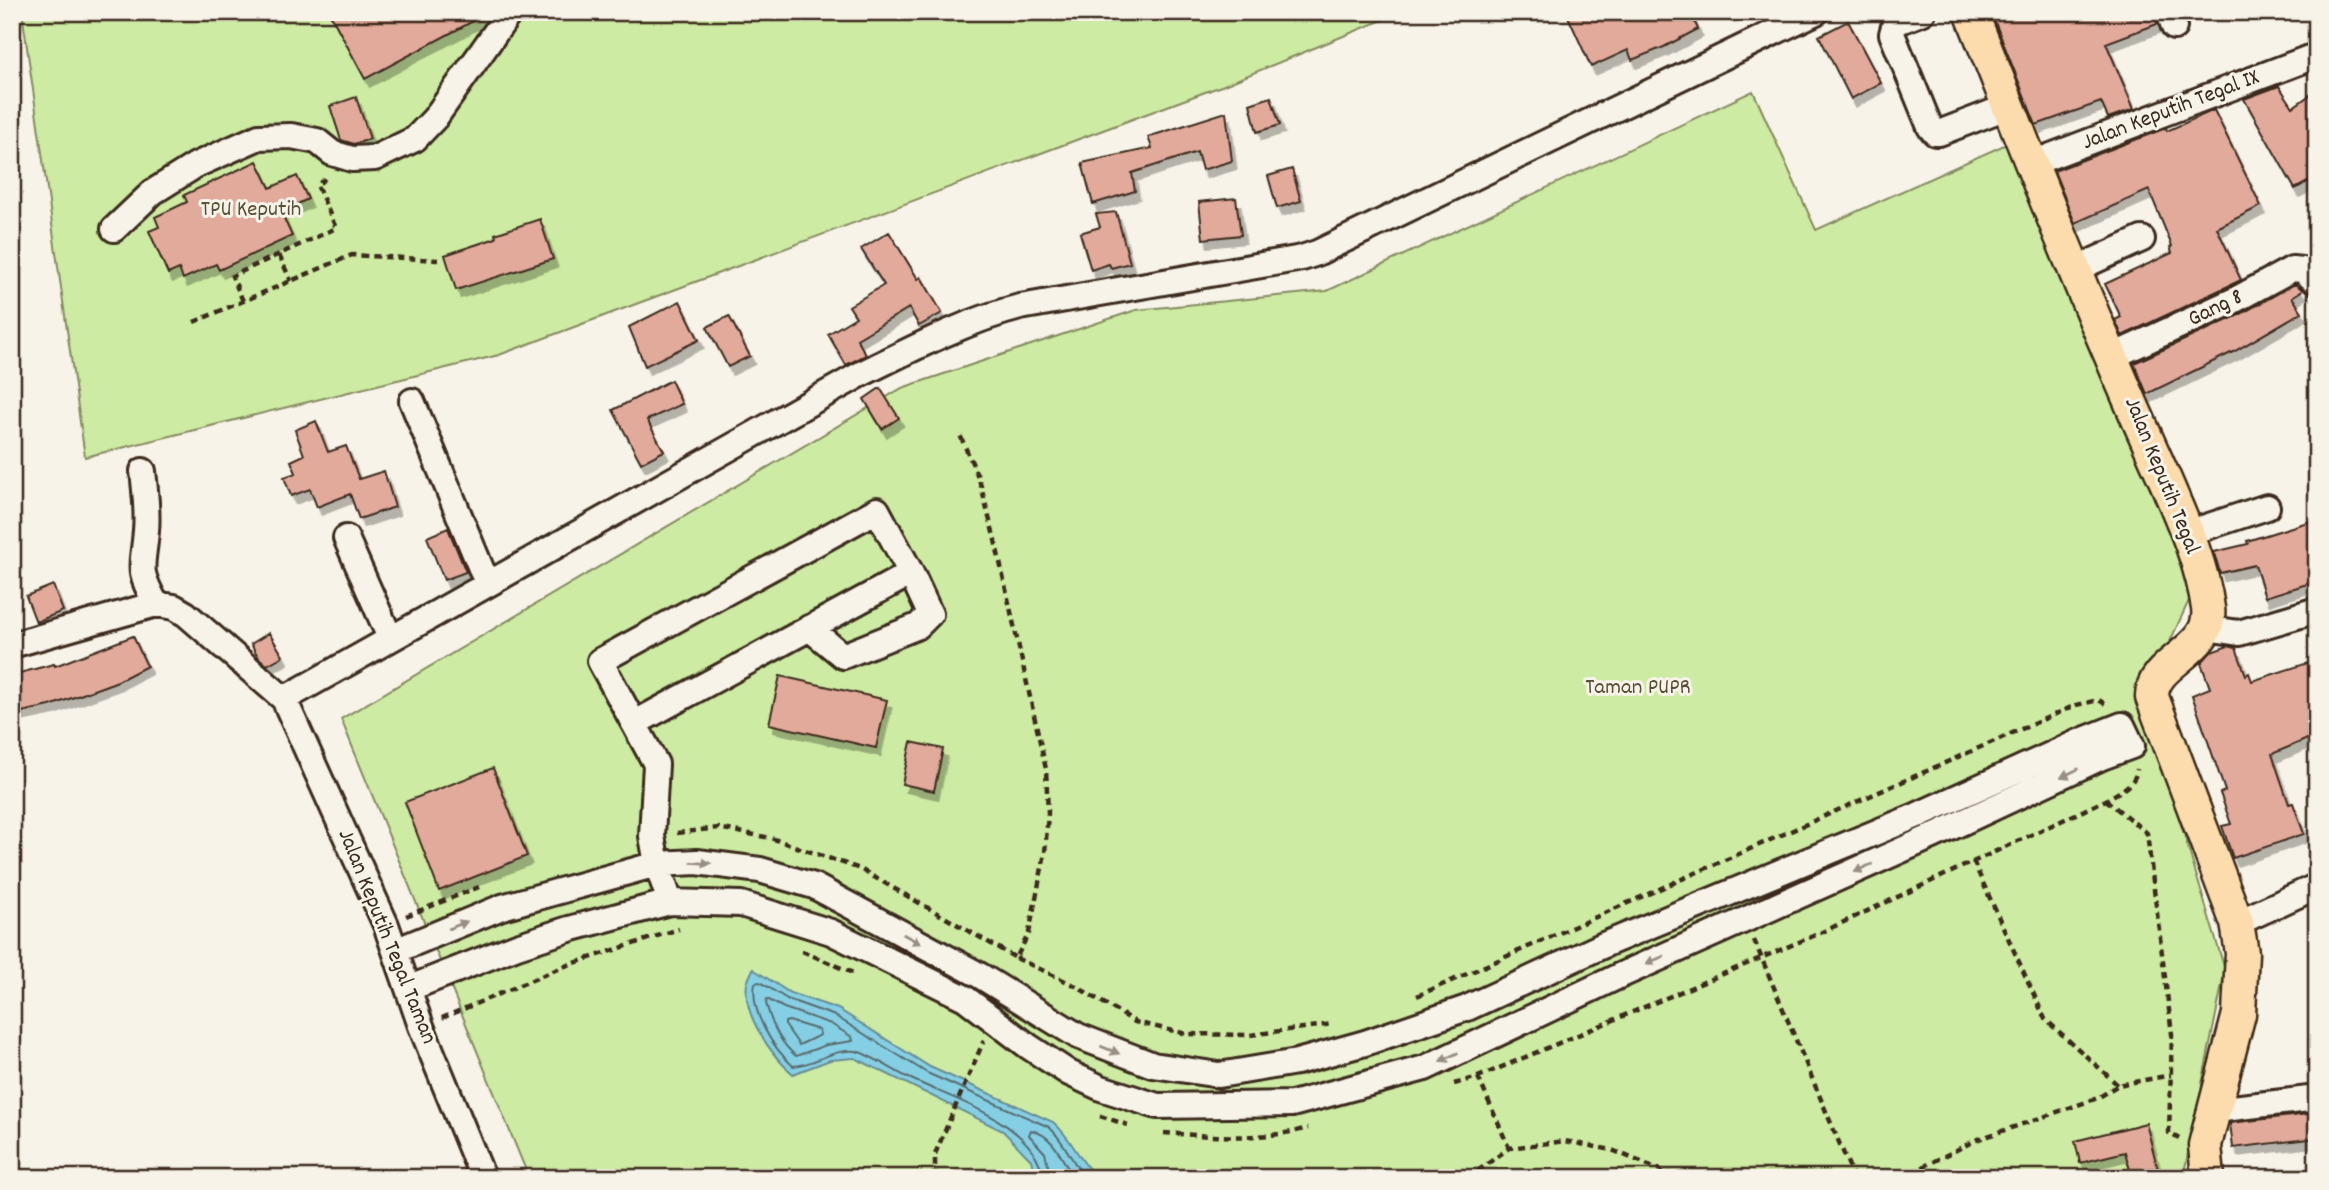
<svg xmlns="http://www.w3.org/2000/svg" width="2329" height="1190" font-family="Dekko,sans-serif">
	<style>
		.green { fill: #cdeba2; stroke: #848a60; stroke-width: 2 }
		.water { fill: #85cfe5; stroke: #678d95; stroke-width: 2 }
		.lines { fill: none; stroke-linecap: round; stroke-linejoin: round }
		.shore { stroke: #596c6e; stroke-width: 2 }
		.building { fill: #e2aa9a; stroke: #3b2a1e; stroke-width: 2; filter: url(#shadow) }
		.minor-casing { stroke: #3b2a1e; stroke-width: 30 }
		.major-casing { stroke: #3b2a1e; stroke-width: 37 }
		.path { stroke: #3b2a1e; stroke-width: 4.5; stroke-dasharray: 7 5; stroke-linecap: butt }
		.minor { stroke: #f7f3e8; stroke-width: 24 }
		.major { stroke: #fcdcac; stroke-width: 32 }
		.oneway { fill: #998e83 }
		.labels { text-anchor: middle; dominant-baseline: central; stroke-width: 6; stroke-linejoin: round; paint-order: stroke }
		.street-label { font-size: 23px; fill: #3b2a1e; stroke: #f7f3e8 }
		.park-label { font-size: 23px; fill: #585138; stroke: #f7f3e8 }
	</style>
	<defs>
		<filter id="shadow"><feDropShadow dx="4.5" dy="8" stdDeviation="0" flood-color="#0004"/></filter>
	</defs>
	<rect width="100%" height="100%" fill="#f7f3e8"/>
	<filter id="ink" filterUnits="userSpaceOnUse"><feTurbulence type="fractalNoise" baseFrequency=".0143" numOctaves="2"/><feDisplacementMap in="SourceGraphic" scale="14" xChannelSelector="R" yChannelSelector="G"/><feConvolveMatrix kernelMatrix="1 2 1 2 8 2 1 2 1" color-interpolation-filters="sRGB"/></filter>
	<g filter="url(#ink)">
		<!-- green -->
		<path class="green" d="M 22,12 L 1402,12 L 1224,85 L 499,355 L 85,457 Z
			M 1753,91 L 1816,230 L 2013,141 L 2193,592 L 2143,699 L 2225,970 L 2183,1178 L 529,1178 L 341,719 L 902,388 L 1136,310 L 1327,291 Z"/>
		<!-- water -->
		<path class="water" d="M 753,969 L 790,993 L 838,1009 L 930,1067 L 1053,1122 C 1072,1138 1079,1161 1097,1178 L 1036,1178 L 1031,1160 L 1003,1131 L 855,1058 L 830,1060 L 793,1074 C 772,1056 742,1015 747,984 C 748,979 751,974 753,969 Z"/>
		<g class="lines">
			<!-- shore -->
			<path class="shore" d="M 767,999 L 784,1008 L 831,1024 L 852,1037 L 853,1041 L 826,1045 L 796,1056 C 780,1043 771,1023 766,1003 Z
				M 789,1021 L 819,1030 L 820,1035 L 799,1045 L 785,1025 L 785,1022 Z
				M 1043,1178 C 1037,1123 951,1099 909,1078 C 896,1072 869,1054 856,1051 C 833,1048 815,1065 793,1066 C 772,1047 750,1012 755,983 L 760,982 L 787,999 L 835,1016 L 927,1073 L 1049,1127 C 1066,1142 1071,1163 1086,1178
				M 1051,1178 L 1045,1153 L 1029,1135 L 1031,1130 C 1055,1136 1061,1159 1074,1178"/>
		</g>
		<!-- building -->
		<path class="building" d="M 329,12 L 490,12 L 365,79 Z
			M 1566,12 L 1690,12 L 1698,29 L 1664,47 L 1632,60 L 1628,50 L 1591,67 Z
			M 1991,12 L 2155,12 L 2157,24 L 2106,43 L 2134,109 L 2108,118 L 2101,102 L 2036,125 Z
			M 1848,21 L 1881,83 L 1851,99 L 1819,36 Z
			M 2279,86 L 2293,107 L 2317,90 L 2317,177 L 2295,189 L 2244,99 Z
			M 356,97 L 370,139 L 354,144 L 341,140 L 330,106 Z
			M 1271,97 L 1280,125 L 1257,132 L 1250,104 Z
			M 2214,110 L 2261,206 L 2217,228 L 2241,280 L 2122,336 L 2115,320 L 2121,317 L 2105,284 L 2172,253 L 2170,247 L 2172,246 L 2149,190 L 2075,223 L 2054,171 L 2166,128 L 2167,131 Z
			M 1226,112 L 1232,161 L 1202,170 L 1197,152 L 1132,173 L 1135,191 L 1093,204 L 1082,163 L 1152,148 L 1148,137 Z
			M 257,161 L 270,188 L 297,176 L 308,199 L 281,212 L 292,236 L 219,270 L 216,264 L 183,279 L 179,269 L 168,274 L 149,231 L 159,227 L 155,217 L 187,202 L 184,195 Z
			M 1292,169 L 1301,201 L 1277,208 L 1268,176 Z
			M 1236,198 L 1241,235 L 1203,239 L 1199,202 Z
			M 1116,212 L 1130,263 L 1111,268 L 1109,264 L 1091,270 L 1080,233 L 1100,227 L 1096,214 Z
			M 540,219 L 553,259 L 456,290 L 445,255 L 496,238 L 495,234 Z
			M 889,232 L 918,279 L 921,277 L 942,313 L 919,326 L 909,308 L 857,339 L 866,355 L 846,365 L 828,334 L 856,317 L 849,306 L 884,285 L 861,249 Z
			M 2295,284 L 2303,290 L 2292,297 L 2302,312 L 2235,351 L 2147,394 L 2134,363 L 2239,315 Z
			M 680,301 L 699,340 L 645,366 L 629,327 Z
			M 729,316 L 750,356 L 728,367 L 707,327 Z
			M 671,380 L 682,404 L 647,420 L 664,451 L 641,463 L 613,410 Z
			M 880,388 L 899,418 L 882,429 L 864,399 Z
			M 316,421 L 328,452 L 346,446 L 359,479 L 384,471 L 395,507 L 359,519 L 350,494 L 317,507 L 310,489 L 291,496 L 284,477 L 296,473 L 291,461 L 304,455 L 295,430 Z
			M 2317,519 L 2317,581 L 2265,597 L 2255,565 L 2220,573 L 2214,552 L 2248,544 L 2247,541 Z
			M 448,528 L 466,572 L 444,580 L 427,537 Z
			M 53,585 L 63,611 L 36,622 L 26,596 Z
			M 269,633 L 283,656 L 267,665 L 259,658 L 251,644 Z
			M 133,636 L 147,666 L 118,681 L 50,706 L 12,714 L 12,675 L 54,664 L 55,666 Z
			M 2228,646 L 2236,648 L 2246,675 L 2249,673 L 2252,681 L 2317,660 L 2317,735 L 2272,754 L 2289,804 L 2293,803 L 2304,834 L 2233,858 L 2222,826 L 2231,824 L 2220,793 L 2225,791 L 2192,695 L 2210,688 L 2201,663 L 2211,652 Z
			M 780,676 L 887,700 L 876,748 L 769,724 Z
			M 911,742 L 943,749 L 934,791 L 902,784 Z
			M 493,768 L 527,856 L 439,891 L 405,802 Z
			M 2317,1113 L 2317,1138 L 2233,1148 L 2230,1123 Z
			M 2146,1123 L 2158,1170 L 2132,1177 L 2125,1152 L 2080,1163 L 2075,1141 Z"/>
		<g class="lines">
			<defs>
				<path id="minor" d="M 1923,12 L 1895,23 L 1892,34 L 1930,127 L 1935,133 L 1939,133 L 2009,106
					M 2169,12 L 2174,27
					M 2030,164 L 2312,57
					M 114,229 L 153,192 L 196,165 L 259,137 L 291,136 L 317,141 L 332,153 L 352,159 L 375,158 L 415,139 L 435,118 L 510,12
					M 2076,269 L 2142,239
					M 2111,357 L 2233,301 L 2292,269 L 2302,270 L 2317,282
					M 412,401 L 487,583
					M 143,471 C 145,490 148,511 146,531 C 143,569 136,567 156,604
					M 2188,533 L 2267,507
					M 346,538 L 390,638
					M 809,628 L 843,656 L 918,626 L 930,614 L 911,573
					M 2206,628 L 2239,633 L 2317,610
					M 12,645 L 156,604 L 174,607 L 186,614 L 284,699 L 386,925 L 421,1026 L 483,1178
					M 284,699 L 861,374 C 912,349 965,321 1020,307 L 1302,258 L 1317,253 L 1816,12
					M 635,723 L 911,573 L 877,510 L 600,661 L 656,764 L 652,836 L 657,864 L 670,902
					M 2237,923 L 2317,886
					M 395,951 L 502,907 L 657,864 L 697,862 L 760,870 L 814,886 L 979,975 L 1078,1036 L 1153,1065 L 1219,1075 L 1297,1062 L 1365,1043 L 1467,1008 L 1606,944 L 1918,815 L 2079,742 L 2122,725 L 2132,746 L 2102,757 L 1933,836 L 1619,976 L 1425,1068 L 1292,1104 L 1157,1106 L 1101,1088 L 1069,1073 L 1028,1046 L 965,998 L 831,932 L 741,904 L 670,902 L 569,929 L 517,946 L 410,988
					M 2215,1110 L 2317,1098"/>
				<path id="major" d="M 1971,12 C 2018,129 2063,246 2113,361 C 2130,402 2148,442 2166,482 C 2183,522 2202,564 2208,608 C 2214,652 2151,660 2152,697 L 2237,923 L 2242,953 L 2239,1014 L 2205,1145 L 2208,1178"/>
			</defs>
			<!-- minor casing -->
			<use href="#minor" class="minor-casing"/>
			<!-- major casing -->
			<use href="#major" class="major-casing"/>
			<!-- path -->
			<path class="path" d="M 279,255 L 291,281
				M 243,301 L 232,276 L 336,228 L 317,185 L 326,178
				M 194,322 L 352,255 L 438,260
				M 2106,800 L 2147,833 L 2172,1034 L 2169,1133 L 2179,1139
				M 677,833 L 718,828 L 771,838 L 860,869 L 1016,958 L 1029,933 L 1045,853 L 1048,813 L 1046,769 L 995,540 L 979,479 L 960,435
				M 1973,861 L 2045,1019 L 2118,1085
				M 406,916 L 479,887
				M 1754,940 L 1854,1178
				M 802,951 L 855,974
				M 1016,958 L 1074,985 L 1135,1022 L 1187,1034 L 1250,1035 L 1333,1024
				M 1417,996 L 2076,705 L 2099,700 L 2108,706
				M 442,1018 L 565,966 L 679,929
				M 1478,1077 L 1509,1148
				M 1454,1084 L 1478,1077 L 1818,934 L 2106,800 C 2118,792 2136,785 2137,769
				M 1100,1116 L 1128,1125
				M 1164,1133 C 1209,1136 1264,1141 1308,1128
				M 935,1178 L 935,1154 L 984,1040
				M 1468,1178 L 1509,1148 L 1565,1141 L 1612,1150 L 1680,1178
				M 1901,1178 L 1976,1140 L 2098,1098 L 2118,1085 L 2171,1075"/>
			<!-- minor -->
			<use href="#minor" class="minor"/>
			<!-- major -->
			<use href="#major" class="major"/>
		</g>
		<!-- one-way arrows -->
		<defs><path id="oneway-solid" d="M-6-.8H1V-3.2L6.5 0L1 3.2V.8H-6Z" transform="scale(1.75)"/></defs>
		<g class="oneway">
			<use href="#oneway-solid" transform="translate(2070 773) rotate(155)"/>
			<use href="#oneway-solid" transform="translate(701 863) rotate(3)"/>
			<use href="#oneway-solid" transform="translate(1863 868) rotate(156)"/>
			<use href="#oneway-solid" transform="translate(458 925) rotate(-22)"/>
			<use href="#oneway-solid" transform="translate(912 939) rotate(28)"/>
			<use href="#oneway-solid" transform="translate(1655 960) rotate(156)"/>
			<use href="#oneway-solid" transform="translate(1110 1050) rotate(22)"/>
			<use href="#oneway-solid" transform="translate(1449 1057) rotate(155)"/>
		</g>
	</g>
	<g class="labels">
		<!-- street labels -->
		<g class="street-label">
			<text transform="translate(2171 111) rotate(-21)">Jalan Keputih Tegal IX</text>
			<text transform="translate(2216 309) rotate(-26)">Gang 8</text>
			<text transform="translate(2161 476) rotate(68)">Jalan Keputih Tegal</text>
			<text transform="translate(386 937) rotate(68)">Jalan Keputih Tegal Taman</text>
		</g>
		<!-- park labels -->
		<g class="park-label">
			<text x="251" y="210">TPU Keputih</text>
			<text x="1638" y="688">Taman PUPR</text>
		</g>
	</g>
	<!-- margin -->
	<rect width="2329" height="1190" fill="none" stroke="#f7f3e8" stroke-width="42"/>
	<rect x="21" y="21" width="2287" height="1148" fill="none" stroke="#3b2a1e" stroke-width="2.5" filter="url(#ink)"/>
</svg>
